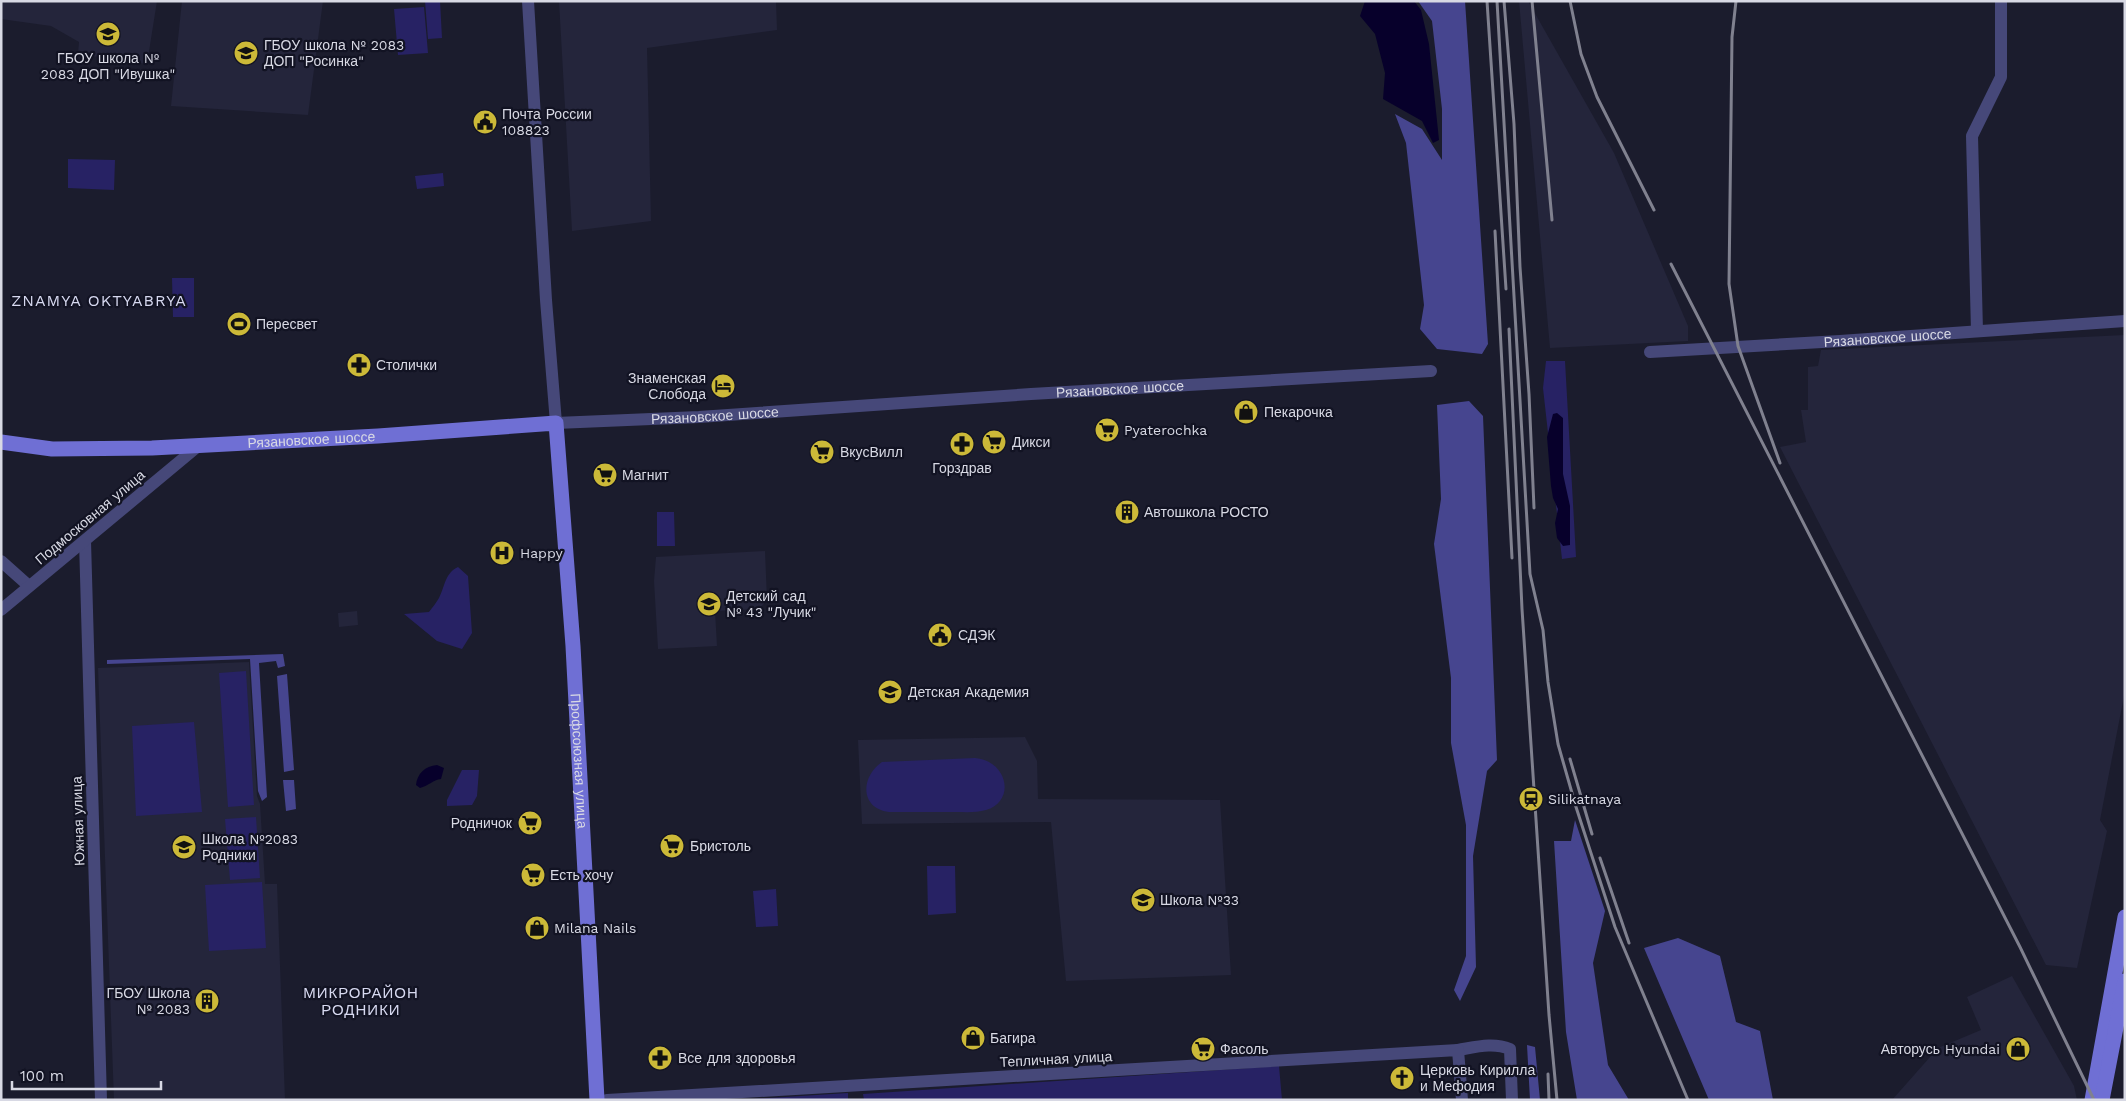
<svg xmlns="http://www.w3.org/2000/svg" width="2126" height="1101" font-family="'Work Sans',sans-serif">
	<style>
		.built { fill: #24253b }
		.green { fill: #272264 }
		.forest { fill: #46458f }
		.water { fill: #07002b }
		.lines { fill: none; stroke-linecap: round; stroke-linejoin: round }
		.minor { stroke: #464879; stroke-width: 12 }
		.major { stroke: #6f6fd4; stroke-width: 15 }
		.rail { stroke: #80818f; stroke-width: 3 }
		.labels { text-anchor: middle; dominant-baseline: central; stroke-width: 4.5; stroke-linejoin: round; paint-order: stroke }
		.poi-label { font-size: 14px; fill: #d8d9e4; stroke: #121323; text-anchor: start }
		.street-label { font-size: 14px; fill: #d8d9e4; stroke: #121323 }
		.neighbourhood-label { font-size: 15px; letter-spacing: 1px; fill: #d7d9f0; stroke: #121323 }
		.quarter-label { font-size: 16px; letter-spacing: 1px; fill: #d7d9f0; stroke: #121323 }
	</style>
	<rect width="100%" height="100%" fill="#1b1c2d"/>
	<!-- built -->
	<path class="built" d="M 1,1 L 157,1 L 147,64 L 78,54 L 79,42 L 51,26 L 1,19 Z
		M 182,1 L 323,1 L 308,115 L 171,106 Z
		M 559,1 L 776,1 L 777,30 L 647,48 L 651,221 L 572,231 Z
		M 1519,1 L 1528,1 L 1614,153 L 1688,326 L 1688,341 L 1550,348 Z
		M 2125,335 L 2125,691 L 2100,820 L 2107,831 L 2077,968 L 2046,965 L 1780,447 L 1806,442 L 1801,410 L 1808,410 L 1808,367 L 1818,366 L 1821,350 Z
		M 765,551 L 767,600 L 759,609 L 715,611 L 717,646 L 658,649 L 654,581 L 656,557 Z
		M 357,611 L 358,625 L 339,627 L 338,613 Z
		M 249,662 L 257,796 L 260,804 L 265,884 L 277,884 L 285,1100 L 114,1100 L 98,668 Z
		M 1025,737 L 1037,761 L 1038,799 L 1220,800 L 1231,975 L 1066,981 L 1051,822 L 862,824 L 858,740 Z
		M 2012,976 L 2074,1086 L 2077,1100 L 1892,1100 L 1938,1048 L 1981,1030 L 1967,997 Z"/>
	<!-- green -->
	<path class="green" d="M 425,1 L 440,1 L 442,38 L 428,39 Z
		M 424,7 L 428,53 L 398,55 L 394,9 Z
		M 68,159 L 115,160 L 114,190 L 68,188 Z
		M 443,173 L 444,186 L 417,189 L 415,176 Z
		M 172,278 L 194,278 L 194,317 L 173,317 Z
		M 1546,361 L 1565,361 L 1576,557 L 1562,559 L 1543,388 Z
		M 657,512 L 674,512 L 675,546 L 657,546 Z
		M 458,567 L 468,576 L 472,633 L 462,649 L 437,641 L 404,614 L 429,612 C 432,608 436,603 439,598 C 445,586 445,573 458,567 Z
		M 246,671 L 254,805 L 228,807 L 219,673 Z
		M 194,722 L 202,812 L 136,816 L 132,726 Z
		M 975,758 C 1008,761 1016,801 986,810 C 976,813 965,812 955,812 C 933,812 911,812 889,812 C 859,808 861,776 882,762 Z
		M 462,770 L 479,770 L 477,796 L 472,805 L 447,806 L 447,800 Z
		M 256,817 L 260,878 L 230,880 L 225,819 Z
		M 927,866 L 955,866 L 956,913 L 928,915 Z
		M 262,882 L 266,948 L 209,951 L 205,885 Z
		M 776,889 L 778,926 L 756,927 L 753,891 Z
		M 1279,1066 L 1282,1100 L 864,1100 L 863,1094 Z
		M 848,1093 L 848,1100 L 738,1100 Z"/>
	<!-- forest -->
	<path class="forest" d="M 1418,1 L 1465,1 L 1488,344 L 1482,354 L 1437,349 L 1420,329 L 1424,305 L 1406,143 L 1395,114 L 1422,129 L 1442,160 L 1442,109 L 1432,21 Z
		M 1469,401 L 1483,416 L 1497,760 L 1487,771 L 1473,856 L 1476,967 L 1460,1001 L 1454,990 L 1466,956 L 1466,825 L 1451,743 L 1451,678 L 1434,544 L 1441,499 L 1437,405 Z
		M 283,654 L 285,666 L 278,668 L 276,661 L 259,663 L 267,797 L 262,801 L 258,791 L 250,659 L 107,664 L 107,660 Z
		M 287,674 L 294,770 L 284,772 L 277,676 Z
		M 283,780 L 294,780 L 296,809 L 286,811 Z
		M 1575,820 L 1605,911 L 1593,963 L 1608,1065 L 1629,1100 L 1577,1100 L 1566,1032 L 1554,841 L 1571,841 Z
		M 1678,938 L 1720,956 L 1736,1022 L 1760,1031 L 1773,1100 L 1709,1100 L 1644,948 Z
		M 1527,1045 L 1535,1047 L 1540,1100 L 1530,1100 Z"/>
	<!-- water -->
	<path class="water" d="M 1365,1 L 1414,1 L 1421,10 L 1429,44 L 1439,140 L 1433,143 L 1422,121 L 1383,99 L 1385,73 L 1375,34 L 1360,16 Z
		M 1557,413 L 1563,418 L 1563,474 L 1570,506 L 1570,545 L 1563,546 L 1557,538 L 1555,523 L 1558,509 L 1553,498 L 1551,486 L 1547,437 L 1553,414 Z
		M 437,765 L 444,768 L 441,779 C 433,780 428,786 420,788 L 416,785 C 417,774 425,766 437,765 Z"/>
	<g class="lines">
		<!-- minor -->
		<g class="minor">
			<path id="s1" d="M 528,1 L 546,300 L 556,423 L 699,417 L 1031,394 L 1431,371"/>
			<path d="M 1977,331 L 1972,136 L 2001,77 L 2001,1"/>
			<path id="s2" d="M 1650,352 L 1840,341 L 2125,321"/>
			<path d="M 85,541 L 101,1100"/>
			<path d="M 1,561 L 29,586"/>
			<path d="M 1,610 L 197,447"/>
			<path d="M 1458,1050 C 1476,1047 1493,1042 1510,1049 L 1512,1100"/>
			<path d="M 607,1100 L 1458,1050 L 1462,1100"/>
		</g>
		<!-- major -->
		<g class="major">
			<path id="s3" d="M 1,442 L 52,449 L 152,448 L 378,436 L 556,423 L 573,646 L 597,1100"/>
			<path d="M 2092,1100 L 2125,917"/>
			<path d="M 2102,1100 L 2125,981"/>
		</g>
		<!-- rail -->
		<path class="rail" d="M 1487,1 L 1506,289
			M 1497,1 L 1530,574 L 1543,630 L 1548,682 L 1558,744 L 1576,807 L 1615,927 L 1688,1100
			M 1504,1 L 1514,124 L 1520,267 L 1529,394 L 1534,508
			M 1532,1 L 1552,220
			M 1570,1 L 1581,54 L 1597,97 L 1654,210
			M 1736,1 L 1732,37 L 1729,284 L 1738,346 L 1780,463
			M 1495,231 L 1512,558
			M 1671,264 L 2020,947 L 2094,1100
			M 1509,329 L 1522,609 L 1549,1015 L 1557,1100
			M 1570,759 L 1592,834
			M 1600,858 L 1629,943
			M 1548,1074 L 1549,1100"/>
	</g>
	<!-- icons -->
	<defs>
		<symbol id="school-disc" viewBox="-11 -11 22 22"><circle r="9.5" fill="#ccb938" stroke="#121323"/><path d="M0-5L7-2L0 1L-7-2ZM-4 1L0 2.5L4 1V4Q0 6-4 4Z" fill="#111"/></symbol>
		<symbol id="civic-disc" viewBox="-11 -11 22 22"><circle r="9.5" fill="#ccb938" stroke="#121323"/><path d="M-.6-6.5H3V-4.5H.6V-3L4-1V1h2V6H-6V1h2V-1L-.6-3ZM-1.2 2.5V6h2.4V2.5Z" fill="#111"/></symbol>
		<symbol id="stadium-disc" viewBox="-11 -11 22 22"><circle r="9.5" fill="#ccb938" stroke="#121323"/><path d="M0-5a6.5 5 0 1 0 0 10a6.5 5 0 1 0 0-10ZM-3.5-1.8h7v3.6h-7Z" fill="#111"/></symbol>
		<symbol id="pharmacy-disc" viewBox="-11 -11 22 22"><circle r="9.5" fill="#ccb938" stroke="#121323"/><path d="M-2-6h4v4h4v4h-4v4h-4v-4h-4v-4h4Z" fill="#111"/></symbol>
		<symbol id="hotel-disc" viewBox="-11 -11 22 22"><circle r="9.5" fill="#ccb938" stroke="#121323"/><path d="M-6-4.5h1.5V1H6V5H4.5V3h-9V5H-6ZM-4 0a1.8 1.8 0 1 1 3.6 0ZM.5 0V-2.5h3Q6-2.5 6 0Z" fill="#111"/></symbol>
		<symbol id="shop-disc" viewBox="-11 -11 22 22"><circle r="9.5" fill="#ccb938" stroke="#121323"/><path d="M-5-2.5h2.3a2.7 3.5 0 0 1 5.4 0H5L5.5 6h-11ZM-1.5-2.5h3a1.5 2.3 0 0 0-3 0Z" fill="#111"/></symbol>
		<symbol id="supermarket-disc" viewBox="-11 -11 22 22"><circle r="9.5" fill="#ccb938" stroke="#121323"/><path d="M-6-5.5h2.5l.6 2H6L4.5 2H-2.5L-4.4-4H-6ZM-1.5 3.2a1.3 1.3 0 1 0 .1 0ZM3 3.2a1.3 1.3 0 1 0 .1 0Z" fill="#111"/></symbol>
		<symbol id="building-disc" viewBox="-11 -11 22 22"><circle r="9.5" fill="#ccb938" stroke="#121323"/><path d="M-4-6H4V6H1V3H-1V6H-4ZM-2.5-4.3h1.7v1.8h-1.7ZM.8-4.3h1.7v1.8H.8ZM-2.5-1h1.7V.8h-1.7ZM.8-1h1.7V.8H.8Z" fill="#111"/></symbol>
		<symbol id="hospital-disc" viewBox="-11 -11 22 22"><circle r="9.5" fill="#ccb938" stroke="#121323"/><path d="M-5-5h3v3.5h4V-5h3V5h-3V1.5h-4V5h-3Z" fill="#111"/></symbol>
		<symbol id="station-disc" viewBox="-11 -11 22 22"><circle r="9.5" fill="#ccb938" stroke="#121323"/><path d="M-3-6H3Q5-6 5-4V2Q5 4 3 4L4.5 6H3L1.5 4h-3L-3 6H-4.5L-3 4Q-5 4-5 2V-4Q-5-6-3-6ZM-3.5-4v3h7v-3ZM-3.5 1v1.5H-2V1ZM2 1v1.5H3.5V1Z" fill="#111"/></symbol>
		<symbol id="church-disc" viewBox="-11 -11 22 22"><circle r="9.5" fill="#ccb938" stroke="#121323"/><path d="M-1.2-6h2.4v3.5h3.3v2.4h-3.3V6h-2.4V-.1h-3.3v-2.4h3.3Z" fill="#111"/></symbol>
	</defs>
	<g fill-rule="evenodd">
		<use href="#school-disc" x="94" y="20" width="28" height="28"/>
		<use href="#school-disc" x="232" y="39" width="28" height="28"/>
		<use href="#civic-disc" x="471" y="108" width="28" height="28"/>
		<use href="#stadium-disc" x="225" y="310" width="28" height="28"/>
		<use href="#pharmacy-disc" x="345" y="351" width="28" height="28"/>
		<use href="#hotel-disc" x="709" y="372" width="28" height="28"/>
		<use href="#shop-disc" x="1232" y="398" width="28" height="28"/>
		<use href="#supermarket-disc" x="1093" y="416" width="28" height="28"/>
		<use href="#supermarket-disc" x="980" y="428" width="28" height="28"/>
		<use href="#pharmacy-disc" x="948" y="430" width="28" height="28"/>
		<use href="#supermarket-disc" x="808" y="438" width="28" height="28"/>
		<use href="#supermarket-disc" x="591" y="461" width="28" height="28"/>
		<use href="#building-disc" x="1113" y="498" width="28" height="28"/>
		<use href="#hospital-disc" x="488" y="539" width="28" height="28"/>
		<use href="#school-disc" x="695" y="590" width="28" height="28"/>
		<use href="#civic-disc" x="926" y="621" width="28" height="28"/>
		<use href="#school-disc" x="876" y="678" width="28" height="28"/>
		<use href="#station-disc" x="1517" y="785" width="28" height="28"/>
		<use href="#supermarket-disc" x="516" y="809" width="28" height="28"/>
		<use href="#supermarket-disc" x="658" y="832" width="28" height="28"/>
		<use href="#school-disc" x="170" y="833" width="28" height="28"/>
		<use href="#supermarket-disc" x="519" y="861" width="28" height="28"/>
		<use href="#school-disc" x="1129" y="886" width="28" height="28"/>
		<use href="#shop-disc" x="523" y="914" width="28" height="28"/>
		<use href="#building-disc" x="193" y="987" width="28" height="28"/>
		<use href="#shop-disc" x="959" y="1024" width="28" height="28"/>
		<use href="#supermarket-disc" x="1189" y="1035" width="28" height="28"/>
		<use href="#shop-disc" x="2004" y="1035" width="28" height="28"/>
		<use href="#pharmacy-disc" x="646" y="1044" width="28" height="28"/>
		<use href="#church-disc" x="1388" y="1064" width="28" height="28"/>
	</g>
	<g class="labels">
		<!-- poi labels -->
		<g class="poi-label">
			<text x="264" y="45">ГБОУ школа № 2083<tspan x="264" dy="16">ДОП "Росинка"</tspan></text>
			<text x="108" y="58" text-anchor="middle">ГБОУ школа №<tspan x="108" dy="16">2083 ДОП "Ивушка"</tspan></text>
			<text x="502" y="114">Почта России<tspan x="502" dy="16">108823</tspan></text>
			<text x="256" y="324">Пересвет</text>
			<text x="376" y="365">Столички</text>
			<text x="706" y="378" text-anchor="end">Знаменская<tspan x="706" dy="16">Слобода</tspan></text>
			<text x="1264" y="412">Пекарочка</text>
			<text x="1124" y="430">Pyaterochka</text>
			<text x="1012" y="442">Дикси</text>
			<text x="840" y="452">ВкусВилл</text>
			<text x="962" y="468" text-anchor="middle">Горздрав</text>
			<text x="622" y="475">Магнит</text>
			<text x="1144" y="512">Автошкола РОСТО</text>
			<text x="520" y="553">Happy</text>
			<text x="726" y="596">Детский сад<tspan x="726" dy="16">№ 43 "Лучик"</tspan></text>
			<text x="958" y="635">СДЭК</text>
			<text x="908" y="692">Детская Академия</text>
			<text x="1548" y="799">Silikatnaya</text>
			<text x="512" y="823" text-anchor="end">Родничок</text>
			<text x="202" y="839">Школа №2083<tspan x="202" dy="16">Родники</tspan></text>
			<text x="690" y="846">Бристоль</text>
			<text x="550" y="875">Есть хочу</text>
			<text x="1160" y="900">Школа №33</text>
			<text x="554" y="928">Milana Nails</text>
			<text x="190" y="993" text-anchor="end">ГБОУ Школа<tspan x="190" dy="16">№ 2083</tspan></text>
			<text x="990" y="1038">Багира</text>
			<text x="1220" y="1049">Фасоль</text>
			<text x="2000" y="1049" text-anchor="end">Авторусь Hyundai</text>
			<text x="678" y="1058">Все для здоровья</text>
			<text x="1420" y="1070">Церковь Кирилла<tspan x="1420" dy="16">и Мефодия</tspan></text>
		</g>
		<!-- street labels -->
		<g class="street-label">
			<text stroke="none"><textPath href="#s2" startOffset="238">Рязановское шоссе</textPath></text>
			<text stroke="none"><textPath href="#s1" startOffset="988">Рязановское шоссе</textPath></text>
			<text stroke="none"><textPath href="#s1" startOffset="582">Рязановское шоссе</textPath></text>
			<text stroke="none"><textPath href="#s3" startOffset="311">Рязановское шоссе</textPath></text>
			<text transform="translate(90 517) rotate(-40)">Подмосковная улица</text>
			<text stroke="none"><textPath href="#s3" startOffset="895">Профсоюзная улица</textPath></text>
			<text transform="translate(78 821) rotate(-92)">Южная улица</text>
			<text transform="translate(1056 1059) rotate(-3)">Тепличная улица</text>
		</g>
		<!-- neighbourhood labels -->
		<g class="neighbourhood-label">
			<text x="361" y="993">МИКРОРАЙОН<tspan x="361" dy="17">РОДНИКИ</tspan></text>
		</g>
		<!-- quarter labels -->
		<g class="quarter-label">
			<text x="99" y="300">ZNAMYA OKTYABRYA</text>
		</g>
	</g>
	<!-- border -->
	<rect width="2126" height="1101" fill="none" stroke="#d8d9e4" stroke-width="5"/>
	<!-- scale -->
	<path d="M12 1081v8h149v-8" fill="none" stroke="#d8d9e4" stroke-width="2.5"/>
	<text x="20" y="1081" font-size="15" fill="#d8d9e4" stroke="#121323" stroke-width="4" paint-order="stroke">100 m</text>
</svg>
